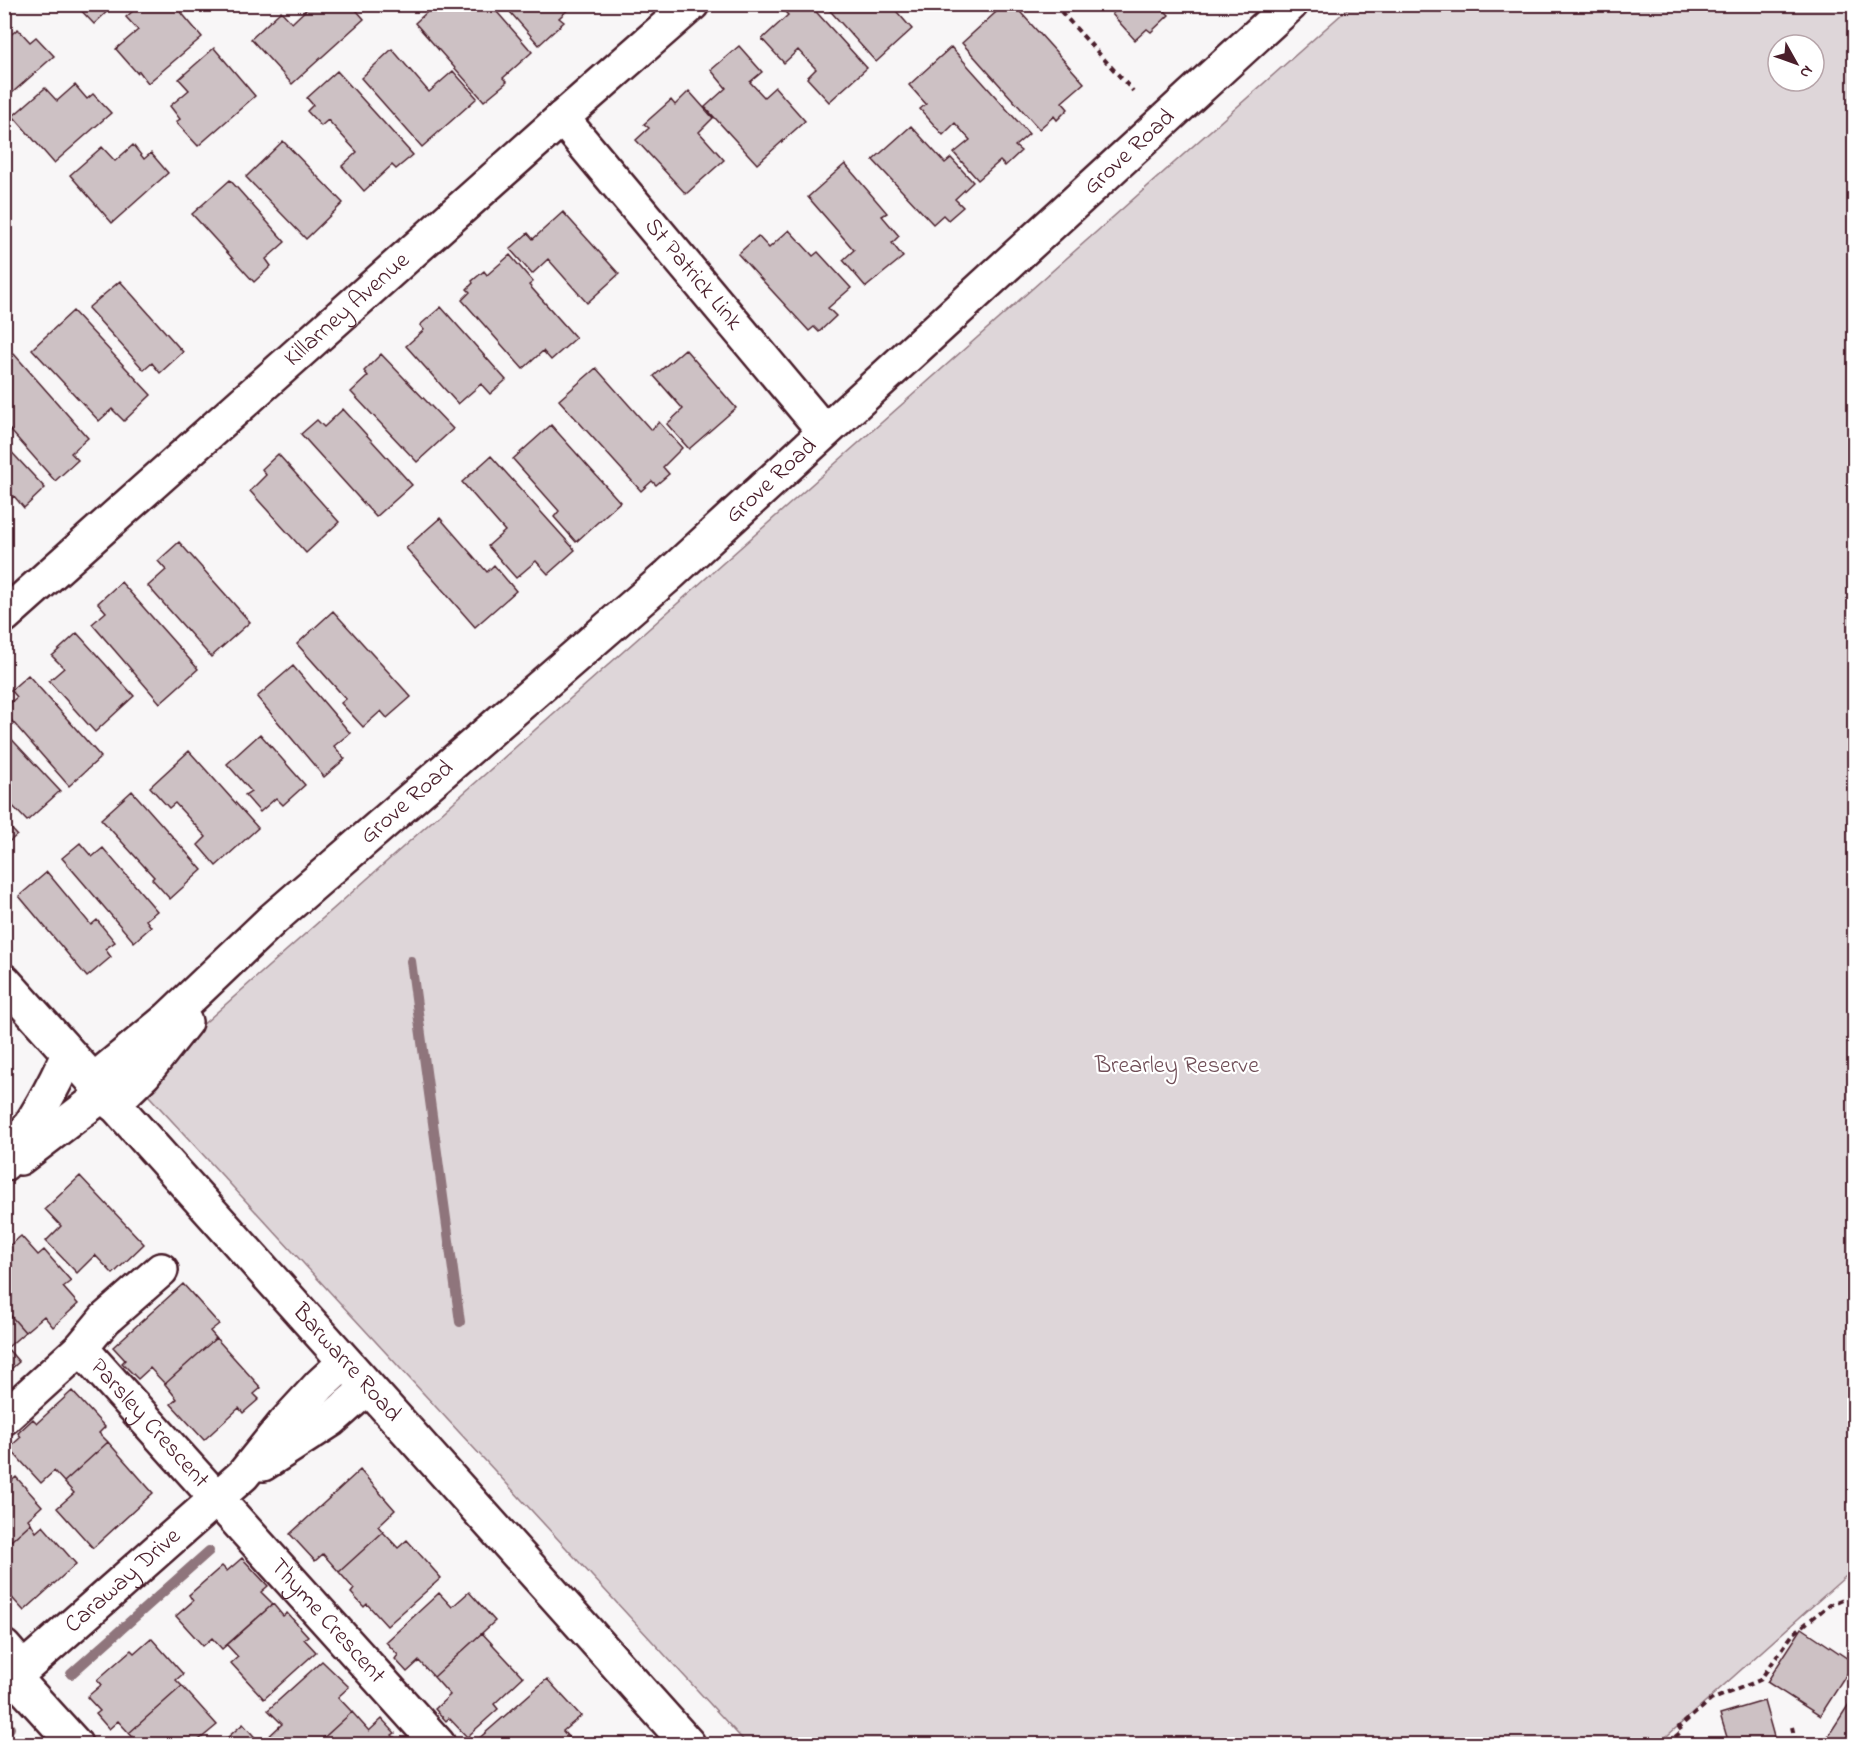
<svg xmlns="http://www.w3.org/2000/svg" width="1859" height="1749" font-family="'Indie Flower',sans-serif">
	<style>
		.green { fill: #ded6d9; stroke: #947a82; stroke-width: 1.5; fill-rule: evenodd }
		.lines { fill: none; stroke-linecap: round; stroke-linejoin: round }
		.stream { stroke: #8f747b; stroke-width: 10 }
		.building { fill: #cdc1c4; stroke: #4a1f2b; stroke-width: 1.5 }
		.minor-casing { stroke: #4a1f2b; stroke-width: 38 }
		.path { stroke: #4a1f2b; stroke-width: 4; stroke-dasharray: 6 4.5; stroke-linecap: butt }
		.minor { stroke: #fff; stroke-width: 33 }
		.labels { text-anchor: middle; dominant-baseline: central; stroke-width: 4.5; stroke-linejoin: round; paint-order: stroke }
		.street-label { font-size: 24px; fill: #4a1f2b; stroke: #fff }
		.park-label { font-size: 24px; fill: #6f4d56; stroke: #fff }
	</style>
	<rect width="100%" height="100%" fill="#f8f6f7"/>
	<filter id="ink" filterUnits="userSpaceOnUse"><feTurbulence type="fractalNoise" baseFrequency=".0167" numOctaves="2"/><feDisplacementMap in="SourceGraphic" scale="12" xChannelSelector="R" yChannelSelector="G"/><feConvolveMatrix kernelMatrix="1 2 1 2 8 2 1 2 1" color-interpolation-filters="sRGB"/></filter>
	<g filter="url(#ink)">
		<!-- green -->
		<path class="green" d="M 1352,5 L 1854,5 L 1854,1569 L 1658,1744 L 747,1744 L 137,1083 ZM 1778,45 L 1814,45 L 1814,81 L 1778,81 Z"/>
		<g class="lines">
			<!-- stream -->
			<path class="stream" d="M 411,961 L 460,1322
				M 71,1674 L 209,1551
				M 4,1733 L 10,1728"/>
		</g>
		<!-- building -->
		<path class="building" d="M 75,4 L 115,4 L 94,24 Z
			M 141,4 L 174,4 L 202,37 L 148,83 L 139,71 L 137,73 L 116,49 L 138,30 L 126,17 Z
			M 312,4 L 351,4 L 364,19 L 292,84 L 251,39 L 281,11 L 292,23 Z
			M 436,4 L 490,4 L 532,52 L 503,78 L 507,82 L 484,101 L 415,23 Z
			M 503,4 L 574,4 L 559,18 L 564,22 L 539,45 Z
			M 793,4 L 809,4 L 867,68 L 829,102 L 807,78 L 816,69 L 798,50 L 784,63 L 762,39 L 788,15 L 785,12 Z
			M 824,4 L 890,4 L 912,29 L 876,62 Z
			M 1005,4 L 1013,4 L 1084,83 L 1062,102 L 1068,109 L 1057,120 L 1054,116 L 1039,129 L 962,43 Z
			M 1119,4 L 1158,4 L 1169,15 L 1151,32 L 1147,29 L 1135,40 L 1112,14 L 1120,6 Z
			M 18,29 L 30,42 L 36,37 L 54,56 L 4,100 L 4,40 Z
			M 739,46 L 762,72 L 750,82 L 764,97 L 775,87 L 805,121 L 757,164 L 705,107 L 726,88 L 711,70 Z
			M 951,47 L 1029,134 L 1015,146 L 1021,151 L 1005,166 L 1000,161 L 978,180 L 954,153 L 970,140 L 955,123 L 943,135 L 920,109 L 926,104 L 909,85 Z
			M 214,48 L 255,96 L 198,146 L 176,122 L 180,119 L 170,106 L 189,90 L 179,79 Z
			M 392,49 L 429,92 L 453,71 L 477,98 L 422,147 L 361,78 Z
			M 337,71 L 413,155 L 396,169 L 392,165 L 364,191 L 342,166 L 357,152 L 328,120 L 321,126 L 307,111 L 313,105 L 307,98 Z
			M 75,85 L 87,99 L 93,94 L 111,113 L 54,163 L 13,116 L 45,88 L 57,101 Z
			M 689,91 L 713,118 L 699,132 L 724,160 L 686,194 L 636,140 L 649,128 L 644,124 L 671,100 L 675,105 Z
			M 911,126 L 945,163 L 951,158 L 973,182 L 955,199 L 963,207 L 948,220 L 943,215 L 933,224 L 873,160 Z
			M 283,141 L 343,203 L 306,239 L 246,177 Z
			M 133,145 L 144,159 L 151,153 L 168,173 L 112,223 L 70,175 L 102,147 L 115,161 Z
			M 845,164 L 887,213 L 882,216 L 899,236 L 892,243 L 903,257 L 866,287 L 843,260 L 854,250 L 808,197 Z
			M 230,180 L 285,242 L 266,259 L 271,266 L 254,282 L 192,214 Z
			M 563,212 L 619,274 L 587,303 L 548,259 L 532,274 L 510,249 L 528,233 L 533,239 Z
			M 789,230 L 813,256 L 818,252 L 851,288 L 828,308 L 836,316 L 819,332 L 814,327 L 809,331 L 738,254 L 758,236 L 769,248 Z
			M 510,255 L 533,282 L 529,285 L 576,338 L 551,360 L 543,351 L 523,369 L 462,300 L 470,292 L 467,289 L 473,283 L 472,281 L 484,271 L 487,275 Z
			M 120,281 L 183,352 L 160,373 L 152,363 L 144,370 L 88,308 Z
			M 441,307 L 506,380 L 490,394 L 481,384 L 458,404 L 406,346 L 424,330 L 420,325 Z
			M 73,311 L 151,395 L 124,421 L 112,409 L 99,421 L 32,349 Z
			M 685,349 L 736,408 L 689,449 L 667,424 L 683,409 L 654,376 Z
			M 14,354 L 88,438 L 71,453 L 78,460 L 55,481 L 4,423 L 4,362 Z
			M 381,354 L 453,429 L 417,462 L 351,392 L 368,376 L 364,371 Z
			M 596,368 L 651,430 L 659,422 L 682,448 L 663,467 L 669,474 L 656,485 L 652,481 L 641,491 L 559,400 Z
			M 343,409 L 412,485 L 376,517 L 301,434 L 317,420 L 324,427 Z
			M 551,425 L 620,502 L 576,542 L 554,517 L 559,511 L 513,459 Z
			M 4,444 L 45,488 L 24,508 L 14,496 L 4,505 Z
			M 278,454 L 339,522 L 306,553 L 250,491 L 266,475 L 262,469 Z
			M 491,456 L 575,550 L 548,574 L 536,561 L 516,578 L 488,546 L 505,531 L 462,482 Z
			M 440,518 L 487,572 L 494,565 L 516,591 L 475,627 L 406,548 Z
			M 179,542 L 250,622 L 211,657 L 148,586 L 166,570 L 158,561 Z
			M 121,582 L 198,669 L 160,703 L 92,624 L 106,612 L 98,603 Z
			M 333,611 L 411,697 L 387,718 L 381,711 L 363,727 L 341,703 L 346,699 L 297,644 Z
			M 77,633 L 134,696 L 95,732 L 49,681 L 64,668 L 52,656 Z
			M 293,666 L 350,733 L 334,746 L 345,759 L 324,777 L 257,697 Z
			M 28,675 L 101,757 L 69,786 L 4,712 L 4,708 L 17,697 L 11,690 Z
			M 4,731 L 60,791 L 27,821 L 4,797 Z
			M 260,734 L 305,785 L 283,805 L 276,798 L 260,812 L 245,795 L 251,791 L 227,764 Z
			M 189,751 L 258,828 L 216,866 L 198,845 L 206,837 L 175,803 L 169,808 L 150,787 Z
			M 132,791 L 202,870 L 170,899 L 152,879 L 154,877 L 101,819 Z
			M 4,821 L 17,835 L 4,846 Z
			M 80,843 L 92,857 L 103,848 L 157,911 L 146,920 L 151,927 L 134,942 L 62,858 Z
			M 47,872 L 91,925 L 97,920 L 115,942 L 105,949 L 111,957 L 87,977 L 19,896 Z
			M 80,1176 L 144,1244 L 113,1274 L 95,1255 L 77,1273 L 46,1241 L 61,1226 L 45,1209 Z
			M 21,1236 L 38,1255 L 44,1250 L 71,1281 L 63,1287 L 78,1304 L 53,1327 L 44,1316 L 25,1332 L 4,1308 L 4,1250 Z
			M 183,1284 L 219,1324 L 210,1331 L 216,1338 L 165,1384 L 150,1368 L 138,1379 L 122,1363 L 125,1360 L 113,1347 Z
			M 4,1308 L 25,1332 L 7,1348 L 19,1362 L 4,1375 Z
			M 216,1338 L 261,1388 L 254,1394 L 259,1399 L 243,1413 L 239,1408 L 204,1440 L 171,1404 L 177,1399 L 165,1384 Z
			M 72,1391 L 105,1427 L 99,1433 L 108,1442 L 64,1482 L 54,1471 L 41,1483 L 9,1448 L 21,1437 L 18,1433 L 33,1419 L 37,1423 Z
			M 108,1442 L 153,1493 L 93,1548 L 57,1508 L 74,1493 L 64,1482 Z
			M 360,1470 L 395,1510 L 378,1526 L 383,1532 L 339,1572 L 323,1554 L 315,1561 L 290,1534 Z
			M 16,1477 L 42,1506 L 28,1519 L 31,1523 L 4,1547 L 4,1488 Z
			M 31,1523 L 36,1532 L 43,1526 L 76,1564 L 24,1611 L 4,1589 L 4,1547 Z
			M 383,1532 L 398,1548 L 407,1540 L 441,1578 L 387,1626 L 367,1604 L 364,1607 L 351,1593 L 354,1589 L 339,1572 Z
			M 242,1558 L 268,1586 L 261,1592 L 273,1604 L 222,1649 L 212,1638 L 203,1646 L 176,1616 L 193,1601 L 189,1595 L 222,1566 L 227,1571 Z
			M 469,1592 L 495,1621 L 434,1677 L 419,1661 L 407,1672 L 395,1659 L 398,1655 L 386,1642 L 439,1593 L 452,1607 Z
			M 273,1604 L 283,1616 L 287,1613 L 308,1636 L 304,1639 L 316,1652 L 264,1699 L 231,1663 L 238,1657 L 227,1645 Z
			M 1802,1628 L 1854,1663 L 1820,1716 L 1767,1682 Z
			M 482,1633 L 523,1677 L 494,1704 L 498,1709 L 467,1737 L 449,1718 L 446,1721 L 435,1709 L 450,1695 L 434,1677 Z
			M 151,1638 L 183,1674 L 176,1680 L 182,1686 L 129,1733 L 118,1721 L 109,1729 L 96,1714 L 100,1711 L 87,1697 L 101,1685 L 97,1680 L 131,1650 L 134,1653 Z
			M 322,1661 L 349,1687 L 338,1697 L 352,1712 L 317,1744 L 269,1744 L 265,1740 L 282,1724 L 268,1710 Z
			M 547,1679 L 581,1716 L 563,1731 L 569,1738 L 562,1744 L 479,1744 L 476,1741 Z
			M 182,1686 L 217,1725 L 194,1744 L 139,1744 L 129,1733 Z
			M 1764,1701 L 1776,1744 L 1729,1744 L 1720,1714 Z
			M 1849,1704 L 1854,1707 L 1854,1744 L 1823,1744 Z
			M 352,1712 L 369,1731 L 382,1719 L 395,1733 L 392,1735 L 401,1744 L 317,1744 Z
			M 243,1724 L 261,1744 L 220,1744 Z
			M 581,1737 L 587,1744 L 562,1744 L 569,1738 L 573,1743 Z"/>
		<g class="lines">
			<defs>
				<g id="minor">
					<path id="s1" d="M 562,118 L 824,431"/>
					<path id="s2" d="M 4,616 L 562,118 L 692,4"/>
					<path id="s3" d="M 4,981 L 688,1744"/>
					<path id="s4" d="M 93,1081 L 168,1019 L 273,919 L 669,575 L 1291,4"/>
					<path d="M 113,1104 L 144,1074 L 185,1022"/>
					<path d="M 20,1158 L 104,1094"/>
					<path d="M 4,1164 C 30,1128 51,1094 68,1054"/>
					<path id="s5" d="M 81,1348 L 438,1744"/>
					<path d="M 4,1418 L 81,1348 L 105,1319 L 161,1270"/>
					<path d="M 263,1464 L 331,1420 L 367,1388"/>
					<path d="M 4,1647 L 23,1669"/>
					<path d="M 14,1677 L 75,1744"/>
					<path id="s6" d="M 4,1686 L 243,1475 L 285,1423 L 320,1385 L 345,1362"/>
				</g>
			</defs>
			<!-- minor casing -->
			<use href="#minor" class="minor-casing"/>
			<!-- path -->
			<path class="path" d="M 1054,4 L 1133,91
				M 1792,1727 L 1796,1744
				M 1667,1744 L 1682,1731 L 1679,1727 L 1711,1700 L 1760,1680 L 1793,1634 L 1829,1605 L 1843,1599 L 1854,1600"/>
			<!-- minor -->
			<use href="#minor" class="minor"/>
		</g>
	</g>
	<g class="labels">
		<!-- street labels -->
		<g class="street-label">
			<text stroke="none"><textPath href="#s4" startOffset="1392">Grove Road</textPath></text>
			<text stroke="none"><textPath href="#s1" startOffset="204">St Patrick Link</textPath></text>
			<text stroke="none"><textPath href="#s2" startOffset="460">Killarney Avenue</textPath></text>
			<text stroke="none"><textPath href="#s4" startOffset="906">Grove Road</textPath></text>
			<text stroke="none"><textPath href="#s4" startOffset="420">Grove Road</textPath></text>
			<text stroke="none"><textPath href="#s3" startOffset="513">Barwarre Road</textPath></text>
			<text stroke="none"><textPath href="#s5" startOffset="102">Parsley Crescent</textPath></text>
			<text stroke="none"><textPath href="#s6" startOffset="159">Caraway Drive</textPath></text>
			<text stroke="none"><textPath href="#s5" startOffset="368">Thyme Crescent</textPath></text>
		</g>
		<!-- park labels -->
		<g class="park-label">
			<text x="1177" y="1066">Brearley Reserve</text>
		</g>
	</g>
	<!-- margin -->
	<rect width="1859" height="1749" fill="none" stroke="#fff" stroke-width="24"/>
	<rect x="12" y="12" width="1835" height="1725" fill="none" stroke="#4a1f2b" stroke-width="2" filter="url(#ink)"/>
	<!-- north arrow -->
	<g transform="translate(1796 63) rotate(130)"><circle r="28" fill="#ffffff" stroke="#b7a5aa" stroke-width="1.5"/>
	<path d="M0-4.5L10 22L0 15L-10 22Z" fill="#4a1f2b"/>
	<text y="-9" font-size="16" font-weight="bold" text-anchor="middle" fill="#4a1f2b">N</text>
	</g>
</svg>
